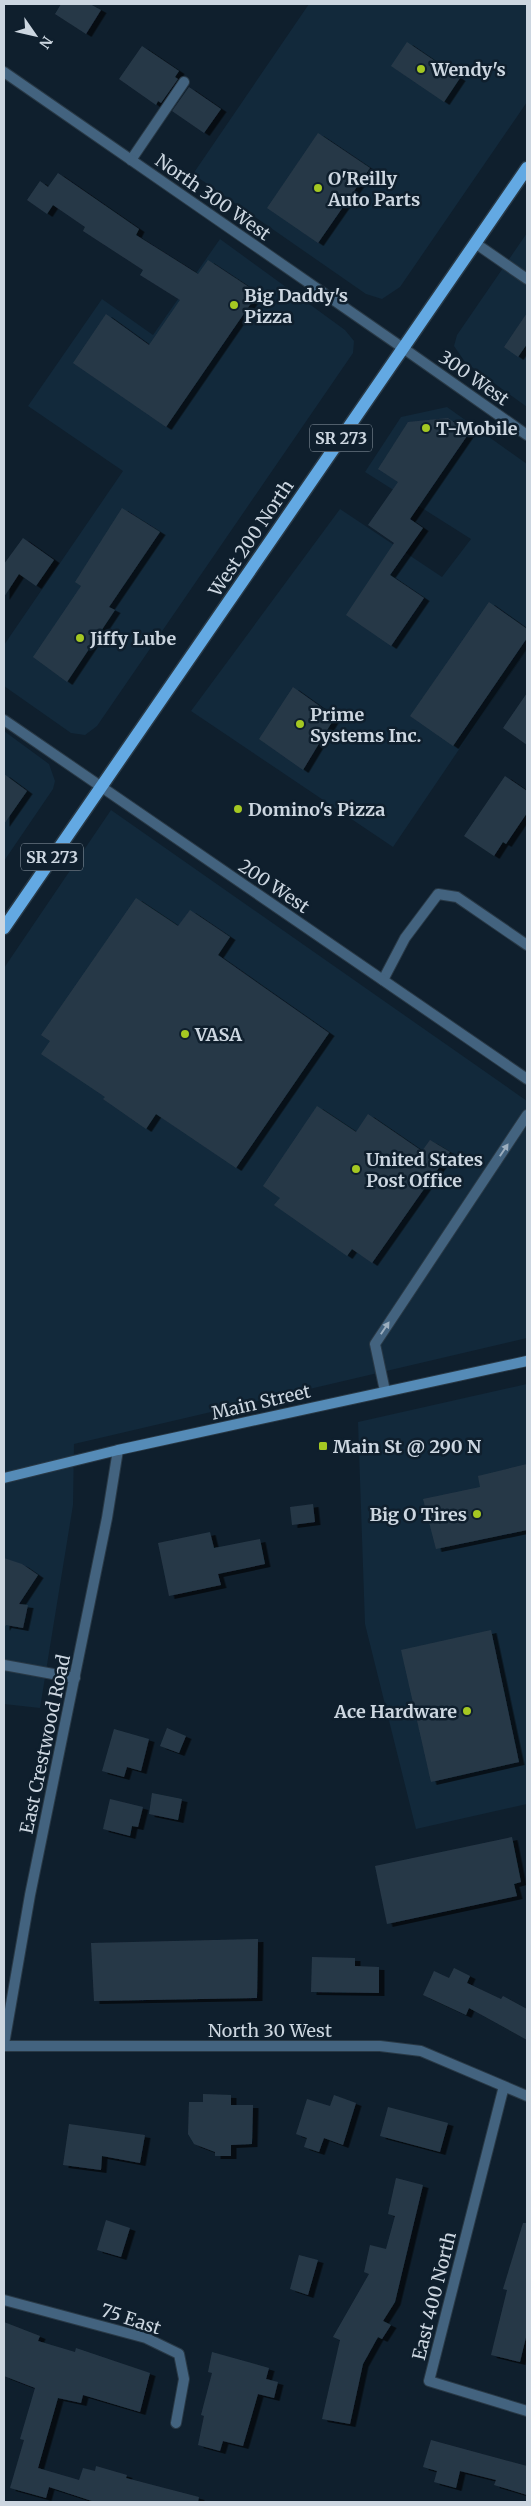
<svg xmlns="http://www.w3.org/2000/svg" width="531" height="2506" font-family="Merriweather,serif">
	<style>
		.built { fill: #12293b }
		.building { fill: #273847; filter: url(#shadow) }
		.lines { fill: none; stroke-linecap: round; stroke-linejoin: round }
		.service-casing { stroke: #293946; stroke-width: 12 }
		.minor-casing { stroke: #293946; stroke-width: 12 }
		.tertiary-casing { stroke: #293946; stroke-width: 12 }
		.secondary-casing { stroke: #293946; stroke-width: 12 }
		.primary-casing { stroke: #293946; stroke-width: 15 }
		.service { stroke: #43637f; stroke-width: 10 }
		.minor { stroke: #43637f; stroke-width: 10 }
		.tertiary { stroke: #43637f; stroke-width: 10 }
		.secondary { stroke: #558bb7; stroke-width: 10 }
		.primary { stroke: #63a9e3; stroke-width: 12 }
		.oneway { fill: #9caebe }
		.poi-dot { fill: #a5c822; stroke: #0f1f2d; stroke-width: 2 }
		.labels { text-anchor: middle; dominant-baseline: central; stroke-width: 5; stroke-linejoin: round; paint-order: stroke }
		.shield { fill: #0f1f2d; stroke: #939faa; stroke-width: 1 }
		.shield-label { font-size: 16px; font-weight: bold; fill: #ccd6e0 }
		.poi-label { font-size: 18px; font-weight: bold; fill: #ccd6e0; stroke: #0f1f2d; text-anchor: start }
		.street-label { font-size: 18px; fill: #ccd6e0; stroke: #0f1f2d }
	</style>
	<defs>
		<filter id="shadow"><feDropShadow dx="5.5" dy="3" stdDeviation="0" flood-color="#0009"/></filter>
	</defs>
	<rect width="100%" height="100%" fill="#0f1f2d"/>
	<!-- built -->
	<path class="built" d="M 309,4 L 527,4 L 527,102 L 400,287 L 382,299 L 366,294 L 193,174 Z
		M 527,233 L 527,407 L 465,362 L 454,346 L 457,335 Z
		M 220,239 L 345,330 L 354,341 L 353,353 L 97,726 L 85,735 L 71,733 L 4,686 L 4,645 L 123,471 L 28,406 L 102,299 L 153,335 Z
		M 447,407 L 527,464 L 527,649 L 393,847 L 191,711 L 340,509 L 442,577 L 471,539 L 365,472 L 401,417 Z
		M 4,731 L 49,764 L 55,781 L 53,789 L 4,861 Z
		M 111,810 L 527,1101 L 527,1338 L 74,1444 L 73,1505 L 40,1708 L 4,1704 L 4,968 Z
		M 527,1384 L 527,1804 L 416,1829 L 365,1624 L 358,1422 Z"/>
	<!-- building -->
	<path class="building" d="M 61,4 L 90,4 L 101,10 L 86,34 L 55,14 Z
		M 407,42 L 460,78 L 444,102 L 391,66 Z
		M 142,46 L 179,71 L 175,77 L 178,79 L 161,103 L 158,101 L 156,105 L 119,79 Z
		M 189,87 L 221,109 L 204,133 L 172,111 Z
		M 318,133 L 370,168 L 318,243 L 267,208 Z
		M 58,173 L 139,229 L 136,235 L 198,274 L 208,260 L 258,293 L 166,427 L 73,363 L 106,314 L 149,345 L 180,300 L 140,275 L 143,270 L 83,231 L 85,227 L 53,205 L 47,214 L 27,200 L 40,181 L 48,187 Z
		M 527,313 L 527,344 L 518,357 L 504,347 Z
		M 448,418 L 469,433 L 410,519 L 423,528 L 390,575 L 424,598 L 391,646 L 346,615 L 394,543 L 368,525 L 398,482 L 378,469 L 408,422 Z
		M 122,508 L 160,532 L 109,607 L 115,610 L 67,682 L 33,657 L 81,586 L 75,582 Z
		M 23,538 L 54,560 L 36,586 L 19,574 L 4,597 L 4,564 Z
		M 489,602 L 527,629 L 527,638 L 453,746 L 410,716 Z
		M 293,687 L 335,717 L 303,770 L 259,739 Z
		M 527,693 L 527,745 L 503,728 Z
		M 4,774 L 27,791 L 4,824 Z
		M 505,776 L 527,791 L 527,813 L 506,844 L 503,842 L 494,856 L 464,836 Z
		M 136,898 L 178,926 L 190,910 L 230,937 L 218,955 L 329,1033 L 236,1168 L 156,1114 L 146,1129 L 103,1099 L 105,1097 L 41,1054 L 50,1041 L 41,1035 Z
		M 317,1106 L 356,1132 L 368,1114 L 422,1151 L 430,1140 L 450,1152 L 372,1263 L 352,1249 L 347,1256 L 274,1205 L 280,1198 L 263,1186 Z
		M 527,1464 L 527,1530 L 436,1549 L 423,1499 L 480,1487 L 478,1476 Z
		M 313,1504 L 315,1522 L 292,1525 L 290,1507 Z
		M 210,1532 L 214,1548 L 260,1539 L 265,1564 L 218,1574 L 221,1585 L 169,1596 L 158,1543 Z
		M 4,1558 L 22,1564 L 38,1575 L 19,1604 L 28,1605 L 23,1628 L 6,1625 L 4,1628 Z
		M 491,1630 L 519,1762 L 431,1782 L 401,1650 Z
		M 167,1728 L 186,1736 L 179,1753 L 160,1746 Z
		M 114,1729 L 149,1739 L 141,1771 L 127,1767 L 124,1777 L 102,1771 Z
		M 152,1793 L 182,1799 L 178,1820 L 149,1814 Z
		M 110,1799 L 143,1807 L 138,1827 L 132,1826 L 130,1836 L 103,1829 Z
		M 512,1837 L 521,1882 L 514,1884 L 517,1896 L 387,1924 L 375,1866 Z
		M 258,1939 L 257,1998 L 94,2001 L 91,1943 Z
		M 312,1957 L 355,1958 L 355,1966 L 379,1967 L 379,1993 L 311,1992 Z
		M 454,1968 L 470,1976 L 467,1983 L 501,1999 L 503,1996 L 527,2009 L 527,2040 L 469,2008 L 466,2015 L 423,1995 L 434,1971 L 449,1978 Z
		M 203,2094 L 231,2095 L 231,2105 L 253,2105 L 252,2144 L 231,2145 L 231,2156 L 215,2156 L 215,2152 L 194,2144 L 188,2134 L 189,2102 L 203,2102 Z
		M 334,2095 L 356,2103 L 343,2145 L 324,2138 L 319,2152 L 304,2147 L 307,2138 L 296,2134 L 307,2099 L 330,2106 Z
		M 388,2107 L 448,2123 L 440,2152 L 380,2136 Z
		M 69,2124 L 145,2135 L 140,2163 L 102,2156 L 101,2170 L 63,2165 Z
		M 396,2178 L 423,2185 L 395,2302 L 383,2321 L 391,2325 L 382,2339 L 378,2337 L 363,2364 L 350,2424 L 322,2419 L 340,2340 L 333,2337 L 369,2274 L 364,2272 L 370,2245 L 386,2249 L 395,2216 L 388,2214 Z
		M 106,2220 L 130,2228 L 121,2257 L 97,2250 Z
		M 523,2223 L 527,2223 L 527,2333 L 520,2362 L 491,2355 L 507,2290 L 503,2289 Z
		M 299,2255 L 318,2260 L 308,2295 L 290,2289 Z
		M 4,2322 L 40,2336 L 38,2341 L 75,2352 L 76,2348 L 150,2373 L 140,2412 L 83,2395 L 81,2403 L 58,2398 L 38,2468 L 79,2480 L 83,2468 L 95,2471 L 96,2466 L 127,2475 L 126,2478 L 199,2497 L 198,2502 L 95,2502 L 49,2487 L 46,2498 L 10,2488 L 24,2440 L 20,2439 L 35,2388 L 4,2376 Z
		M 212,2352 L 269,2368 L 266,2379 L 278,2382 L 274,2398 L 258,2394 L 243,2446 L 223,2441 L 220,2451 L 198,2445 L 204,2416 L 201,2415 L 212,2373 L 208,2372 Z
		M 431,2440 L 527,2466 L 527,2495 L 494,2485 L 496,2480 L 460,2471 L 456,2488 L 434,2482 L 437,2471 L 423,2467 Z"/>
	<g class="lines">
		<defs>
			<path id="service" d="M 131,160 L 184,82
				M 475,243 L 527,279
				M 383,980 L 405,938 L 438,894 L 457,897 L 527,945
				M 385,1391 L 375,1344 L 527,1115
				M 4,1665 L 75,1678"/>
			<path id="minor" d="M 4,72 L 403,348
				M 4,720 L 527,1079
				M 4,2046 L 380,2046 L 421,2051 L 527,2096
				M 504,2086 L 429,2381 L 527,2411
				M 4,2300 L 146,2338 L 179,2354 L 184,2379 L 176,2423"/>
			<path id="tertiary" d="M 403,348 L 527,435
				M 4,2044 L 30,1895 L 107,1518 L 118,1450"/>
			<path id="secondary" d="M 4,1478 L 118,1450 L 527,1361"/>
			<path id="primary" d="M 4,928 L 527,168"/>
		</defs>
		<!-- service casing -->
		<use href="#service" class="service-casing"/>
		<!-- minor casing -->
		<use href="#minor" class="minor-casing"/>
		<!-- tertiary casing -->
		<use href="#tertiary" class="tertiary-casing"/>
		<!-- secondary casing -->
		<use href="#secondary" class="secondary-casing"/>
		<!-- primary casing -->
		<use href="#primary" class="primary-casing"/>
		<!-- service -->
		<use href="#service" class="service"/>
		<!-- minor -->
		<use href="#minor" class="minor"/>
		<!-- tertiary -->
		<use href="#tertiary" class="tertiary"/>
		<!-- secondary -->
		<use href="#secondary" class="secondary"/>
		<!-- primary -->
		<use href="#primary" class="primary"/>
	</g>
	<!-- one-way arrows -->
	<defs><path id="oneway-solid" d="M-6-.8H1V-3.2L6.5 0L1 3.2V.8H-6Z" transform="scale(1.25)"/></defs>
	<g class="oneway">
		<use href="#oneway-solid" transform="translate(504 1150) rotate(-56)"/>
		<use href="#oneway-solid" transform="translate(385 1328) rotate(-56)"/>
	</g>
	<!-- markers -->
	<g class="poi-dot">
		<circle cx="421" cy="69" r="5"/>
		<circle cx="318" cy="188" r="5"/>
		<circle cx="234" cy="305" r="5"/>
		<circle cx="426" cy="428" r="5"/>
		<circle cx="80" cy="638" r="5"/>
		<circle cx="300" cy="724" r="5"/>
		<circle cx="238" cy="809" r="5"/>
		<circle cx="185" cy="1034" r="5"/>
		<circle cx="356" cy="1169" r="5"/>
		<rect x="318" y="1441" width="10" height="10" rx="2.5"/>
		<circle cx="477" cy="1514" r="5"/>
		<circle cx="467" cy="1711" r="5"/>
	</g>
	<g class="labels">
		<!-- shield labels -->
		<g class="shield">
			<rect x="310" y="424.5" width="62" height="27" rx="4"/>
			<rect x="21" y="843.5" width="62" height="27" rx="4"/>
		</g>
		<g class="shield-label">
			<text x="341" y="438">SR 273</text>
			<text x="52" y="857">SR 273</text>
		</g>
		<!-- poi labels -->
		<g class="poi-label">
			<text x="431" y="69">Wendy's</text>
			<text x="328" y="178">O'Reilly<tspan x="328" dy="21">Auto Parts</tspan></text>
			<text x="244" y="295">Big Daddy's<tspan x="244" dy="21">Pizza</tspan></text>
			<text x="436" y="428">T-Mobile</text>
			<text x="90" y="638">Jiffy Lube</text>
			<text x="310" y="714">Prime<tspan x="310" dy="21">Systems Inc.</tspan></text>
			<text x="248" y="809">Domino's Pizza</text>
			<text x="195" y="1034">VASA</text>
			<text x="366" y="1159">United States<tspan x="366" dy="21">Post Office</tspan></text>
			<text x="333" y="1446">Main St @ 290 N</text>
			<text x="467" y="1514" text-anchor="end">Big O Tires</text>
			<text x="457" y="1711" text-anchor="end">Ace Hardware</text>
		</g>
		<!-- street labels -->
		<g class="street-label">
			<text transform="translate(213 197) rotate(35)">North 300 West</text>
			<text transform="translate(474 378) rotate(35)">300 West</text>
			<text transform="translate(251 538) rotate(-56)">West 200 North</text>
			<text transform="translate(274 886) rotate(34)">200 West</text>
			<text transform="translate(261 1402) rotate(-13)">Main Street</text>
			<text transform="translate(45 1744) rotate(-78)">East Crestwood Road</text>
			<text x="270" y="2030">North 30 West</text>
			<text transform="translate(434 2296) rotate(-76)">East 400 North</text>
			<text transform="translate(131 2319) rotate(18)">75 East</text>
		</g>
	</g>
	<!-- border -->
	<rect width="531" height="2506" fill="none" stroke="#ccd6e0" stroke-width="10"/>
	<!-- north arrow -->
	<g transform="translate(35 35) rotate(124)" stroke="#0f1f2d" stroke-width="4" paint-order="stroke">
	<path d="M0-4L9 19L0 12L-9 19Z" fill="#ccd6e0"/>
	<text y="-8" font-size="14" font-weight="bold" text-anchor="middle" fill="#ccd6e0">N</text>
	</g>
</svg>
